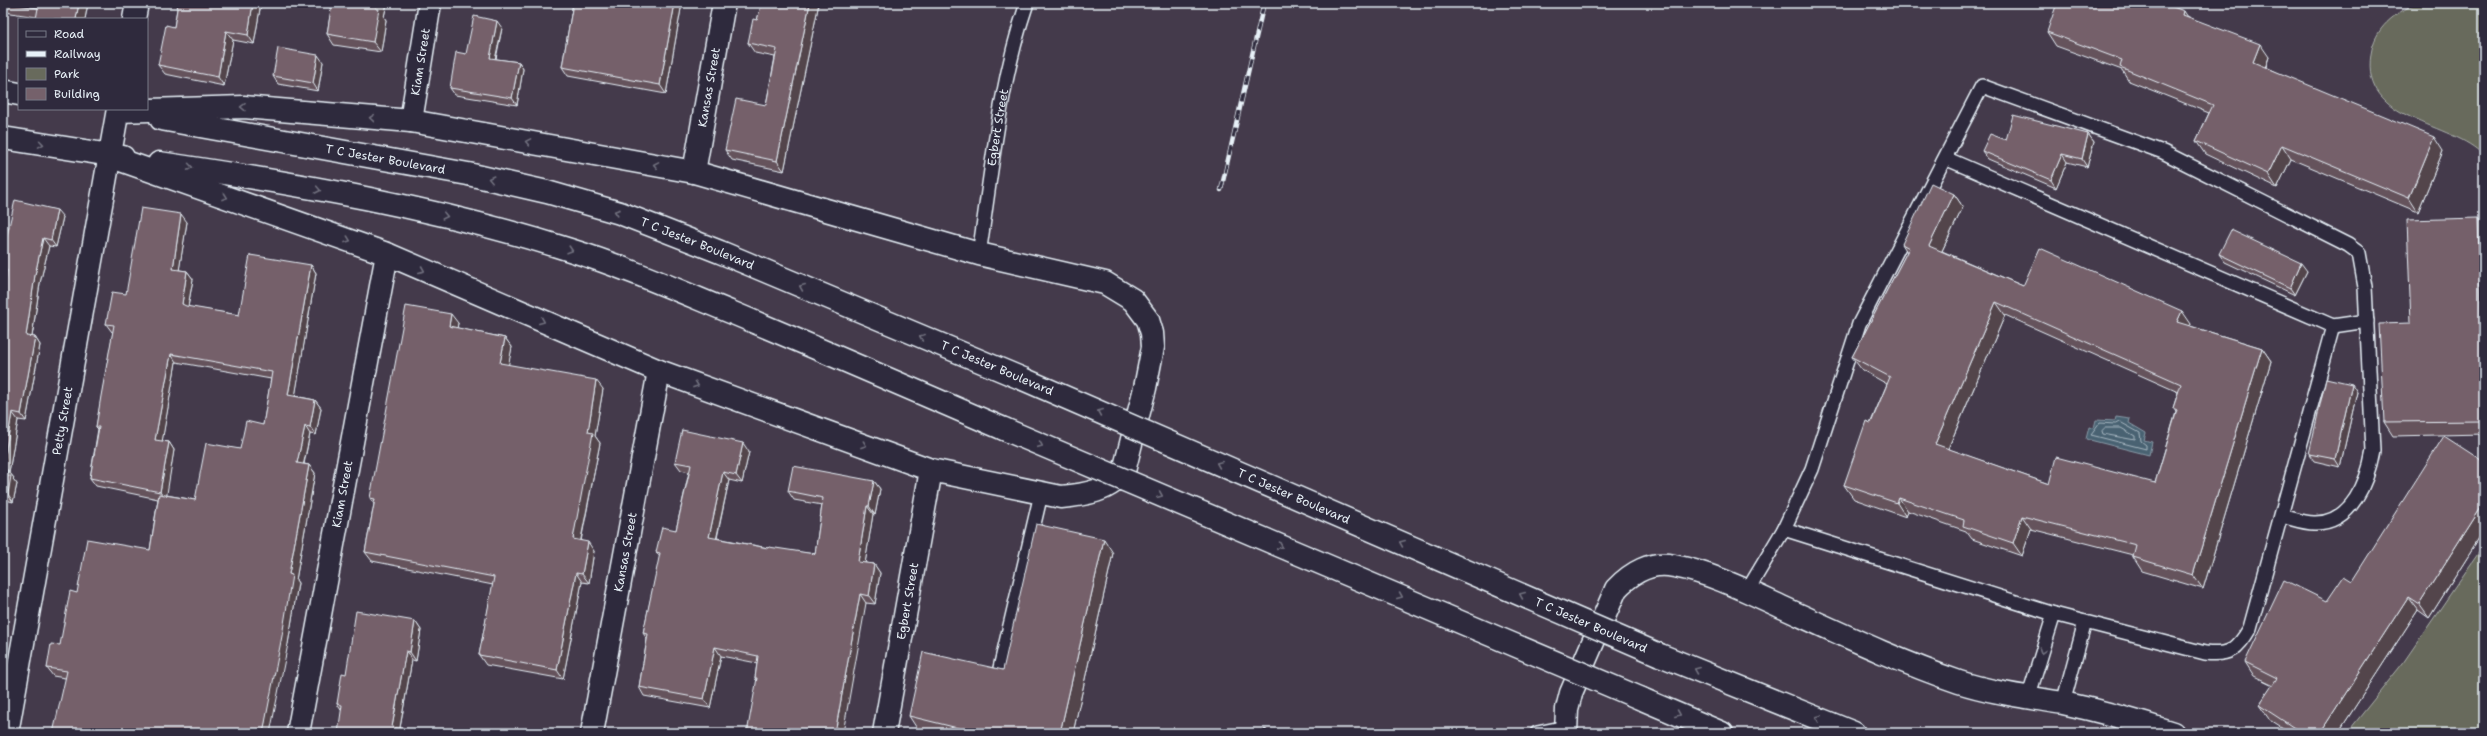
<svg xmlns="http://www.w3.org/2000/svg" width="2487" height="736" font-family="'Shantell Sans',sans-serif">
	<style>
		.green { fill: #686a5c; stroke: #a8aeaa }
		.water { fill: #496272; stroke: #899ba8 }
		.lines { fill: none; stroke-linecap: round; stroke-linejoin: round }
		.shore { stroke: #a8b8c2; stroke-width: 1 }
		.service-casing { stroke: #e8f1f8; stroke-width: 16 }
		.minor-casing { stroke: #e8f1f8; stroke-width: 25 }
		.tertiary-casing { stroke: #e8f1f8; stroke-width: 25 }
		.secondary-casing { stroke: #e8f1f8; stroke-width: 25 }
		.service { stroke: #2f2a3d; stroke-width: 13 }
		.minor { stroke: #2f2a3d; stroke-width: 22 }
		.tertiary { stroke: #2f2a3d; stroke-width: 22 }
		.secondary { stroke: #2f2a3d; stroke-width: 22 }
		.rail-casing { stroke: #e8f1f8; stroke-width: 4.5 }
		.rail { stroke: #2f2a3d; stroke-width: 3; stroke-dasharray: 9; stroke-linecap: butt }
		.secondary-bridge-casing { stroke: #e8f1f8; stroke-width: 25; stroke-linecap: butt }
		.secondary-bridge { stroke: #2f2a3d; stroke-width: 22 }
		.wall { fill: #65535c; stroke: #e8f1f8; fill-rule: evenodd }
		.shaded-wall { fill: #52444b; stroke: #e8f1f8 }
		.building { fill: #75616b; stroke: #e8f1f8; fill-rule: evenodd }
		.oneway { stroke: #70707e }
		.labels { text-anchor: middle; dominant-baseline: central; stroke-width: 4; stroke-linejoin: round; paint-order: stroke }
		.street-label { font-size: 12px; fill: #e8f1f8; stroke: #2f2a3d }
	</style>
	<rect width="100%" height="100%" fill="#443a4b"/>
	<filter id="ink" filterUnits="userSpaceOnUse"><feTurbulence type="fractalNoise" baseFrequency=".025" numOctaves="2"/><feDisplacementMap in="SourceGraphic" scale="8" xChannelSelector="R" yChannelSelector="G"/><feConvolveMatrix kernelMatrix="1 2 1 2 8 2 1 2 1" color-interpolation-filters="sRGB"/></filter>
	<g filter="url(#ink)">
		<!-- green -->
		<path class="green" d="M 2417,3 L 2484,3 L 2484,156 C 2453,121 2360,123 2371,54 C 2375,27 2394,14 2417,3 Z
			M 2484,545 L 2484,733 L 2347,733 L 2403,663 Z"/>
		<!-- water -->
		<path class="water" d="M 2116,417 L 2130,419 L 2129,423 L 2146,433 L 2144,440 L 2152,442 L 2149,455 L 2086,439 L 2089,427 L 2094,428 L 2096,420 L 2115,421 Z"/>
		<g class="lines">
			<!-- shore -->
			<path class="shore" d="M 2120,422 L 2140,433 L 2141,441 L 2146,445 L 2146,449 L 2091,435 L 2100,423 L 2115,424 Z
				M 2105,428 L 2121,428 L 2135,436 L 2135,440 L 2103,434 L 2102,431 Z"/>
			<defs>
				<g id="service">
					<path d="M 1945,158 L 2333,326 L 2250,628 C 2238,649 2230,656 2205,653 L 2054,614 L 1784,529 L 1812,469 L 1859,324 L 1982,86 L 2163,152 L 2348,245 L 2359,253 L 2365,287 L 2373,451 C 2368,480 2352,524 2314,523 C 2303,523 2291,518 2281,516"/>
					<path id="s1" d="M 979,254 C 992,170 999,85 1027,3"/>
					<path d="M 2333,326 L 2367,321"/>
					<path d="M 1747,591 L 1784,529"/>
					<path d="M 1000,668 L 1041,494"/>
					<path d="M 2028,698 L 2054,614"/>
					<path d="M 2063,703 L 2085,622"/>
					<path d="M 1537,733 L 1566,727"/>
				</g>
				<g id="minor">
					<path d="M 134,19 L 137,3"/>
					<path id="s2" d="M 411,121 L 430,3"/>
					<path id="s3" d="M 7,733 L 118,109"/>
					<path id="s4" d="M 298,733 L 387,254"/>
					<path id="s5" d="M 592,733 L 659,371"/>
					<path id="s6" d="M 884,733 L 931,470"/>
				</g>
				<g id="tertiary">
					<path id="s7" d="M 694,172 L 724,3"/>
				</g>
				<g id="secondary">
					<path d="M 3,91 L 19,94"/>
					<path id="s8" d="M 161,119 L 468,174 L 547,192 L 620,213 L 720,252 L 1023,379"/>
					<path d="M 3,138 L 123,157"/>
					<path d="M 109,156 L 387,254 L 659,371 L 931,470 L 1061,497 C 1084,495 1111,491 1124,471 L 1145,388 L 1153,347 L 1152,333 L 1148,320 L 1133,300 L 1105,283 L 979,254 L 694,172 L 411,121 L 244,107 L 118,111"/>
					<path d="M 159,163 C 295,183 439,208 570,250 C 625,267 679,291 733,313 C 824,351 914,390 1004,429"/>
					<path d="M 1660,655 L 1854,733"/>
					<path d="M 1642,699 L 1722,733"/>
					<path d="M 1566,733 L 1567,709 L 1571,693 L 1616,589 C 1631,573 1651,561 1674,566 C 1712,573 1749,592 1784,608 C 1841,634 1900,662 1959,682 C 1993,693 2028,697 2063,703 C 2100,711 2137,721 2173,733"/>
				</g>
			</defs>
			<!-- service casing -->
			<use href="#service" class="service-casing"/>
			<!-- minor casing -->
			<use href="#minor" class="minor-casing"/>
			<!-- tertiary casing -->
			<use href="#tertiary" class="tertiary-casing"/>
			<!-- secondary casing -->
			<use href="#secondary" class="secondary-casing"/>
			<!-- service -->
			<use href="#service" class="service"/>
			<!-- minor -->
			<use href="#minor" class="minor"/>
			<!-- tertiary -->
			<use href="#tertiary" class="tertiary"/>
			<!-- secondary -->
			<use href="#secondary" class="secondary"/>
			<defs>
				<path id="rail" d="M 1221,190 L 1264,3
					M 1264,733 L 1265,731"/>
			</defs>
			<!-- rail casing -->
			<use href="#rail" class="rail-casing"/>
			<!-- rail -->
			<use href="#rail" class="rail"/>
			<defs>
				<g id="secondary-bridge">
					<path id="s9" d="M 1023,379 L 1660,655"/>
					<path d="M 1004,429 L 1642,699"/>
				</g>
			</defs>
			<!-- secondary-bridge casing -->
			<use href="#secondary-bridge" class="secondary-bridge-casing"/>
			<!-- secondary-bridge -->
			<use href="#secondary-bridge" class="secondary-bridge"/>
		</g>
		<!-- wall -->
		<path class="wall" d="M 3,3 L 88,3 L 85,19 L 36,19 L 36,17 L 5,12 L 3,9 Z
			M 178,3 L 261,3 L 254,44 L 233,40 L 224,86 L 165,74 L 158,65 L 174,27 Z
			M 326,3 L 387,3 L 384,17 L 386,20 L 381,52 L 334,45 L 327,34 L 332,4 Z
			M 573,3 L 682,3 L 666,94 L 568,76 L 562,67 Z
			M 762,3 L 819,3 L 784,171 L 732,160 L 725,150 L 766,105 L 775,57 L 755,53 L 748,43 L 757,20 Z
			M 2187,16 L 2269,57 L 2266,67 L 2443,151 L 2418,212 L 2291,159 L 2277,188 L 2205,154 L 2196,141 L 2209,113 L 2129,81 L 2122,70 L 2056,46 L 2047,32 Z
			M 502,28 L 496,59 L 519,62 L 523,69 L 517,105 L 455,95 L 450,88 L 466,54 Z
			M 323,62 L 318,91 L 278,84 L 273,76 Z
			M 2088,134 L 2094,142 L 2087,167 L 2067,162 L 2056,188 L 1988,159 L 1982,151 L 2006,140 Z
			M 1954,194 L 1963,207 L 1942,251 L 2023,286 L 2191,324 L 2190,326 L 2262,348 L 2271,361 L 2203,589 L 2142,571 L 2133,557 L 2133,555 L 2031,529 L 2022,556 L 1972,539 L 1966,531 L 1908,511 L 1906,517 L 1854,499 L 1844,485 L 1887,384 L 1862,370 L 1852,357 L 1907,252 L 1902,244 ZM 2005,315 L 2178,392 L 2173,408 L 2176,412 L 2155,483 L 2049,484 L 1948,449 Z
			M 63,217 L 56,247 L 49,246 L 40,283 L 32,337 L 35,337 L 40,345 L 26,421 L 18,420 L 9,472 L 14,478 L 13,479 L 17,484 L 13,502 L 6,500 L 3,516 L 3,298 L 6,277 L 3,276 L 3,240 L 6,240 Z
			M 187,222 L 179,270 L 187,271 L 193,279 L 188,307 L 239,315 L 311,265 L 316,273 L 295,396 L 315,400 L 321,408 L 316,435 L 310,434 L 304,464 L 309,465 L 315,473 L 296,580 L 298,583 L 288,644 L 65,678 L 53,676 L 47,668 L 60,645 L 77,593 L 150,550 L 158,499 L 96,486 L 90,478 L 98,429 L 96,427 L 113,332 L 112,332 L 106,324 L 126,294 ZM 176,362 L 271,379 L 263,425 L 240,449 L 195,500 L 166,495 L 174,450 L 169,442 L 162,441 Z
			M 2484,226 L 2484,434 L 2393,436 L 2384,422 L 2411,323 Z
			M 2219,254 L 2307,271 L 2295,295 L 2225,262 Z
			M 458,323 L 457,328 L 505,338 L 512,347 L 508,365 L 603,389 L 595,436 L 600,443 L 581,541 L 594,551 L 589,583 L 582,582 L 563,679 L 486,665 L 479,655 L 493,585 L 372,561 L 365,552 L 374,504 L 370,498 Z
			M 2357,392 L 2340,467 L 2314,461 L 2309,454 Z
			M 749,452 L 742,483 L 729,480 L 717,538 L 768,548 L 815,554 L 822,505 L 794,500 L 788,491 L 874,481 L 880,489 L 875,515 L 873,514 L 865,563 L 874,564 L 880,573 L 875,604 L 866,603 L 756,680 L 755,678 L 757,663 L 721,656 L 710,708 L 644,696 L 639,687 L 647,639 L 643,633 L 660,557 L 656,552 L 676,530 L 689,472 L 681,470 L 675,462 Z
			M 2484,462 L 2484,531 L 2429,618 L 2418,610 L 2338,733 L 2291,733 L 2269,719 L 2259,705 L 2273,685 L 2254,676 L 2245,662 L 2327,601 L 2352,581 Z
			M 1113,553 L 1073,733 L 932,733 L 918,730 L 909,716 L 1003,670 Z
			M 415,621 L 421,630 L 416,661 L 412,660 L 400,728 L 415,733 L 341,710 L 337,704 L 346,674 Z"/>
		<!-- shaded-wall -->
		<path class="shaded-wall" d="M 79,3 L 88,3 L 85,19 L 76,19 Z
			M 253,3 L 261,3 L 254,44 L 248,35 Z
			M 377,3 L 387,3 L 384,17 L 386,20 L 381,52 L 373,42 Z
			M 675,3 L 682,3 L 666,94 L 660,85 Z
			M 810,3 L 819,3 L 784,171 L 777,161 Z
			M 2184,11 L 2193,25 L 2183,15 Z
			M 497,21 L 502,28 L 494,64 L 490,58 Z
			M 226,31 L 233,40 L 224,86 L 218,77 Z
			M 2260,44 L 2269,57 L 2262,76 L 2253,62 Z
			M 318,55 L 323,62 L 318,91 L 313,83 Z
			M 519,62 L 523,69 L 517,105 L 512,98 Z
			M 2088,134 L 2094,142 L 2087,167 L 2082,159 Z
			M 2434,137 L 2443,151 L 2418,212 L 2409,198 Z
			M 2282,145 L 2291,159 L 2277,188 L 2268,174 Z
			M 2062,154 L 2067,162 L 2056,188 L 2051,180 Z
			M 1954,194 L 1963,207 L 1938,259 L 1929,246 Z
			M 57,210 L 63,217 L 56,247 L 51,240 Z
			M 181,214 L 187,222 L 178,277 L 173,269 Z
			M 2478,218 L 2484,226 L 2484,352 L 2482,350 Z
			M 43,238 L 49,246 L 40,283 L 31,343 L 26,336 L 35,275 Z
			M 2301,263 L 2307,271 L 2295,295 L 2290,288 Z
			M 311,265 L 316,273 L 294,403 L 288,395 Z
			M 187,271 L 193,279 L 187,312 L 182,304 Z
			M 1996,302 L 2005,315 L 1944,458 L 1935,444 Z
			M 2182,311 L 2191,324 L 2186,336 L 2177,322 Z
			M 451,314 L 458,323 L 456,336 L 449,326 Z
			M 35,337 L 40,345 L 26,421 L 21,414 Z
			M 505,338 L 512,347 L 507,373 L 500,363 Z
			M 2262,348 L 2271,361 L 2203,589 L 2193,575 Z
			M 171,354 L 176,362 L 161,448 L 155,440 Z
			M 596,380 L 603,389 L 595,436 L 600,443 L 579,549 L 573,539 L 588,432 Z
			M 2352,384 L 2357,392 L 2340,467 L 2335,459 Z
			M 315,400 L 321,408 L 316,435 L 310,427 Z
			M 12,412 L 18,420 L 9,472 L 14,478 L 13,479 L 17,484 L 13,502 L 8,494 L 3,470 Z
			M 305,426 L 310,434 L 302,471 L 297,463 Z
			M 169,442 L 174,450 L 166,500 L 160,492 Z
			M 743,443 L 749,452 L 742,483 L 736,475 Z
			M 309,465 L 315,473 L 296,580 L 298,583 L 288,644 L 270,733 L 263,733 L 289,574 Z
			M 723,472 L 729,480 L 715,545 L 709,537 Z
			M 874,481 L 880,489 L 875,515 L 869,506 Z
			M 3,496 L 6,500 L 3,516 Z
			M 1899,498 L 1908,511 L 1906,517 L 1897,503 Z
			M 2484,502 L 2484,531 L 2429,618 L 2419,604 Z
			M 867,506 L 873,514 L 864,570 L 858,562 Z
			M 2022,516 L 2031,529 L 2022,556 L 2013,543 Z
			M 1104,539 L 1113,553 L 1073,733 L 1060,733 Z
			M 588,542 L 594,551 L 589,583 L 582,574 Z
			M 874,564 L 880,573 L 875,604 L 869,596 Z
			M 576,573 L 582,582 L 563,679 L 557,670 Z
			M 860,594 L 866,603 L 843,733 L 835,733 Z
			M 2408,597 L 2418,610 L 2338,733 L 2320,733 Z
			M 415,621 L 421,630 L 416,661 L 410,652 Z
			M 715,647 L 721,656 L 710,708 L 704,699 Z
			M 406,651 L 412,660 L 399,733 L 392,727 Z"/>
		<!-- building -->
		<path class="building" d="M 4,3 L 79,3 L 76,19 L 36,19 L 38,8 Z
			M 178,3 L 253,3 L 248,35 L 226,31 L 218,77 L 158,65 L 166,25 L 174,27 Z
			M 332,3 L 377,3 L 376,9 L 379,9 L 373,42 L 327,34 Z
			M 573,3 L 675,3 L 660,85 L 562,67 Z
			M 762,3 L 810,3 L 777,161 L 725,150 L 736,99 L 766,105 L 777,49 L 748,43 L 753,19 L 757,20 Z
			M 2057,3 L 2162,3 L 2184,11 L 2183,15 L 2260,44 L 2253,62 L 2434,137 L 2409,198 L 2282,145 L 2268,174 L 2196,141 L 2213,105 L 2120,67 L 2122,60 L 2047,32 Z
			M 474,16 L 497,21 L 490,58 L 519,62 L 512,98 L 450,88 L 456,52 L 466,54 Z
			M 278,48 L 318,55 L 313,83 L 273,76 Z
			M 2013,115 L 2088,134 L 2082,159 L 2062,154 L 2051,180 L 1982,151 L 1990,134 L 2006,140 Z
			M 1931,183 L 1954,194 L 1929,246 L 2023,286 L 2040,248 L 2182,311 L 2177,322 L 2262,348 L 2193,575 L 2133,557 L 2136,545 L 2022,516 L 2013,543 L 1963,526 L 1964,520 L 1899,498 L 1897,503 L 1844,485 L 1866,421 L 1871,423 L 1890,377 L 1852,357 L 1909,248 L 1902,244 ZM 1996,302 L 2181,384 L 2173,408 L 2177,410 L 2155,483 L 2056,457 L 2049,484 L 1935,444 Z
			M 15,200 L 57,210 L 51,240 L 43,238 L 35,275 L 26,336 L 35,337 L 21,414 L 12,412 L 3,468 L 3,298 L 7,270 L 3,270 L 3,240 L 6,240 Z
			M 141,208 L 181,214 L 173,269 L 187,271 L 182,304 L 186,306 L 239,315 L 250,255 L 311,265 L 288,395 L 315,400 L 310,427 L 305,426 L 297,463 L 309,465 L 289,574 L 292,575 L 282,636 L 263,733 L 53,733 L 67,671 L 47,668 L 51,644 L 60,645 L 70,591 L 77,593 L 87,539 L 150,550 L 159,494 L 195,500 L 206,443 L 240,449 L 246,421 L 263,425 L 272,372 L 171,354 L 155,440 L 169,442 L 160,492 L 90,478 L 99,427 L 96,427 L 101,396 L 114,325 L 106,324 L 112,292 L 126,294 Z
			M 2478,218 L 2482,350 L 2484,350 L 2484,421 L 2384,422 L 2379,324 L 2411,323 L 2407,220 Z
			M 2231,230 L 2301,263 L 2290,288 L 2219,254 Z
			M 406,306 L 451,314 L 449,326 L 505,338 L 500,363 L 596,380 L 588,432 L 593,433 L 573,539 L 588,542 L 582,574 L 576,573 L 557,670 L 479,655 L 494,577 L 365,552 L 375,499 L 370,498 Z
			M 2326,378 L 2352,384 L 2335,459 L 2309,454 Z
			M 682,430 L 743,443 L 736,475 L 723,472 L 709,537 L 768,548 L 769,547 L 815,554 L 823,498 L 788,491 L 793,466 L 874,481 L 869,506 L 867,506 L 858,562 L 874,564 L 869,596 L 860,594 L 835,733 L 747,733 L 757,678 L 755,678 L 758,656 L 715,647 L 704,699 L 639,687 L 648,634 L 643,633 L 660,553 L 656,552 L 662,527 L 676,530 L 691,465 L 675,462 Z
			M 2444,436 L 2484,462 L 2484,502 L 2419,604 L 2408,597 L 2320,733 L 2302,733 L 2259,705 L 2277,678 L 2245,662 L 2284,580 L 2327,601 L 2344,576 L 2352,581 Z
			M 3,470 L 8,470 L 7,476 L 11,476 L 8,494 L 3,493 Z
			M 1036,524 L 1104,539 L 1060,733 L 978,733 L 909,716 L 923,652 L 1003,670 Z
			M 356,611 L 415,621 L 410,652 L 406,651 L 392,727 L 413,730 L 413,733 L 338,733 L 342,705 L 337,704 L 342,673 L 346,674 Z"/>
		<!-- one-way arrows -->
		<defs><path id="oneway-chevron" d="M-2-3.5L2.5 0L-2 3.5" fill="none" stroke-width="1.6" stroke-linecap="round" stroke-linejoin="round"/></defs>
		<g class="oneway">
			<use href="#oneway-chevron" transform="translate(243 107) rotate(-179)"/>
			<use href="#oneway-chevron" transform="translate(372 118) rotate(-175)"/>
			<use href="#oneway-chevron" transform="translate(528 142) rotate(-170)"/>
			<use href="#oneway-chevron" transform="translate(41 144) rotate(9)"/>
			<use href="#oneway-chevron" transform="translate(656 165) rotate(-170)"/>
			<use href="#oneway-chevron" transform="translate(190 167) rotate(8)"/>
			<use href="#oneway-chevron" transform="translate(491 179) rotate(-167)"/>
			<use href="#oneway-chevron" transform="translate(318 190) rotate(11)"/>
			<use href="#oneway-chevron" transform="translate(225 197) rotate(20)"/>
			<use href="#oneway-chevron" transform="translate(617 212) rotate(-162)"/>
			<use href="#oneway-chevron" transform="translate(445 216) rotate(13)"/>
			<use href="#oneway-chevron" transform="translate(348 240) rotate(20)"/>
			<use href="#oneway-chevron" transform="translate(570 250) rotate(18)"/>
			<use href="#oneway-chevron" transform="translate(422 270) rotate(23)"/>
			<use href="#oneway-chevron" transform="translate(802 287) rotate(-157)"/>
			<use href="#oneway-chevron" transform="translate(542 321) rotate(23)"/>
			<use href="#oneway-chevron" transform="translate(922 337) rotate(-158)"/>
			<use href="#oneway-chevron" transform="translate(696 385) rotate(20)"/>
			<use href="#oneway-chevron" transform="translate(1100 412) rotate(-157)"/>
			<use href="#oneway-chevron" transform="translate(864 445) rotate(20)"/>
			<use href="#oneway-chevron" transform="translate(1040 445) rotate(23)"/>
			<use href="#oneway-chevron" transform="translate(1219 464) rotate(-157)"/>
			<use href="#oneway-chevron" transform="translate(1160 495) rotate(23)"/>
			<use href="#oneway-chevron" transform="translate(1402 543) rotate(-157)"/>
			<use href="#oneway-chevron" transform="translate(1280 546) rotate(23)"/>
			<use href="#oneway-chevron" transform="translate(1522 595) rotate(-157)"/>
			<use href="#oneway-chevron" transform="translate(1400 596) rotate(23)"/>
			<use href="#oneway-chevron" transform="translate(2042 651) rotate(108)"/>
			<use href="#oneway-chevron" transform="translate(1697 670) rotate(-158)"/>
			<use href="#oneway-chevron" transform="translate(1678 714) rotate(23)"/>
			<use href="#oneway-chevron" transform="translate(1818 718) rotate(-158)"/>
		</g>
	</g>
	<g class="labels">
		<!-- street labels -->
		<g class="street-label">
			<text stroke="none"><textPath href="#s2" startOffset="60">Kiam Street</textPath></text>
			<text stroke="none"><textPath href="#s7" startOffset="86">Kansas Street</textPath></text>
			<text stroke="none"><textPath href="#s1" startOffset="128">Egbert Street</textPath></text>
			<text stroke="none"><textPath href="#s8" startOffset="228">T C Jester Boulevard</textPath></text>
			<text stroke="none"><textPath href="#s8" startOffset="552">T C Jester Boulevard</textPath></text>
			<text transform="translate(997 368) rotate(23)">T C Jester Boulevard</text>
			<text stroke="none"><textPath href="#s3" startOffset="317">Petty Street</textPath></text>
			<text stroke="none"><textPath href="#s4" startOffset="243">Kiam Street</textPath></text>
			<text stroke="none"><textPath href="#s9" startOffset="295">T C Jester Boulevard</textPath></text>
			<text stroke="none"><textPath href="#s5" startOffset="184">Kansas Street</textPath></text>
			<text stroke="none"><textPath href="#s6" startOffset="134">Egbert Street</textPath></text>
			<text stroke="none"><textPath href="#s9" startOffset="619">T C Jester Boulevard</textPath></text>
		</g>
	</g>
	<!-- margin -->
	<rect width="2487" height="736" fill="none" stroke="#2f2a3d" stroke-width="16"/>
	<rect x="8" y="8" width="2471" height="720" fill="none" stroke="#e8f1f8" stroke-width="1.5" filter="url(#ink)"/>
	<!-- legend -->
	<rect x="18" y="18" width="130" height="92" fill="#2f2a3d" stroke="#797a88"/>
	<rect x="26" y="31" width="20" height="6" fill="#2f2a3d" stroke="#797a88"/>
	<text x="54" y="38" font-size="12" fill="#e8f1f8">Road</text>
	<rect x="26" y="51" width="20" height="6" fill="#e8f1f8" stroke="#797a88"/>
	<text x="54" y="58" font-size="12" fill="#e8f1f8">Railway</text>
	<rect x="26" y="68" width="20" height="12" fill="#686a5c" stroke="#797a88"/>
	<text x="54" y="78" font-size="12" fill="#e8f1f8">Park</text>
	<rect x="26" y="88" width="20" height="12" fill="#75616b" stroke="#797a88"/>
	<text x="54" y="98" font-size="12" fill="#e8f1f8">Building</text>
</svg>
